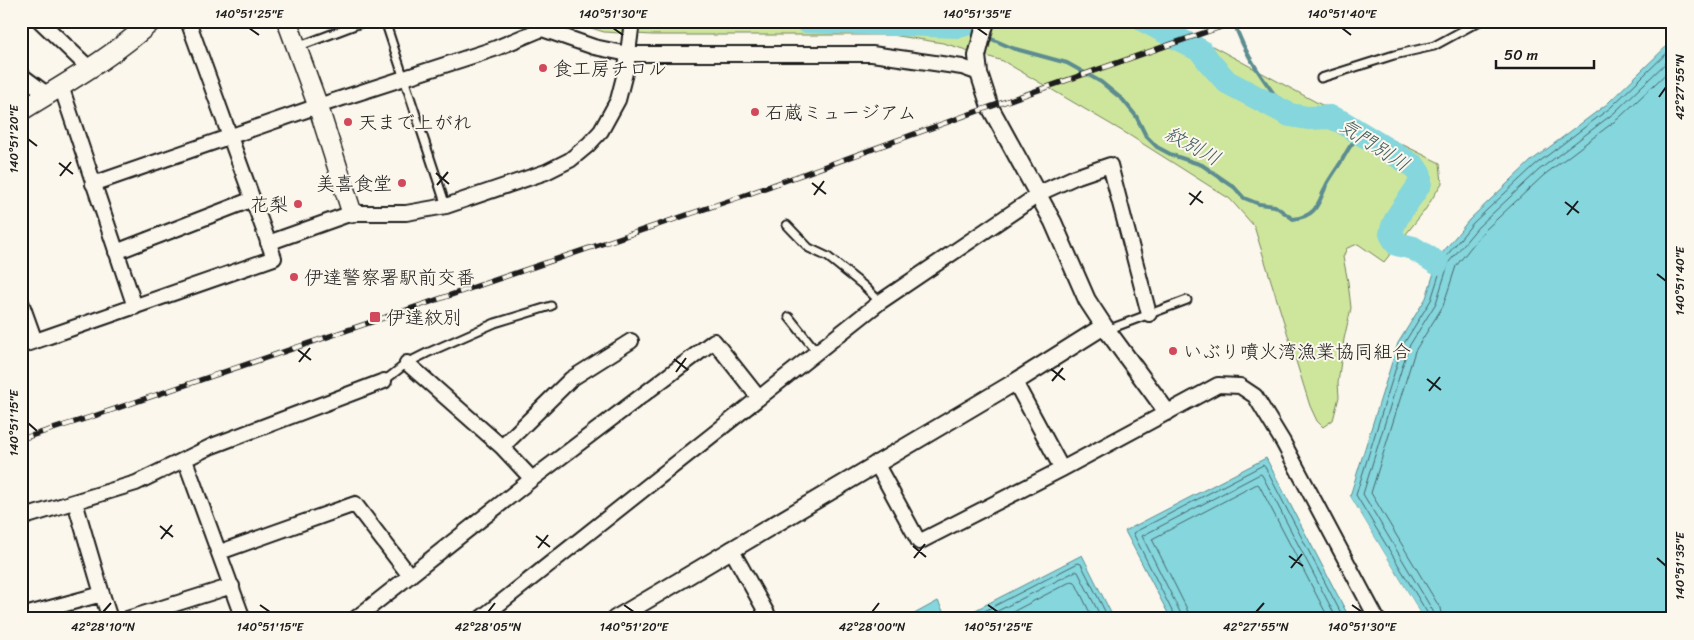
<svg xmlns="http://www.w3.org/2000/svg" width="1694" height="640" font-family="Sriracha,'Klee One',sans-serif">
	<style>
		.green { fill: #cee69c; stroke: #75815c }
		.water { fill: #85d6dd; stroke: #5b8c90 }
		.pier { fill: #fbf7ec }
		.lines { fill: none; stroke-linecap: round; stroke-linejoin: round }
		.shore { stroke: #466669; stroke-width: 1 }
		.stream { stroke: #5b8c90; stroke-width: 4 }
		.river { stroke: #85d6dd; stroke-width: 24 }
		.service-casing { stroke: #1c1c1c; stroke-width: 11 }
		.minor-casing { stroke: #1c1c1c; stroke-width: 18 }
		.tertiary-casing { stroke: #1c1c1c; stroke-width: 20 }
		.secondary-casing { stroke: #1c1c1c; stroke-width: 22 }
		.service { stroke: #fbf7ec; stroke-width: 7 }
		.minor { stroke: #fbf7ec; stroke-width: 14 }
		.tertiary { stroke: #fbf7ec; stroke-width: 16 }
		.secondary { stroke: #fbf7ec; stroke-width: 19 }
		.rail-casing { stroke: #1c1c1c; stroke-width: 5.5 }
		.rail { stroke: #fbf7ec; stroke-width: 4; stroke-dasharray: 11; stroke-linecap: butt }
		.ticks { fill: none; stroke: #1c1c1c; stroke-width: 2 }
		.poi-dot { fill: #d1495b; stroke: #fbf7ec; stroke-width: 2 }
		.labels { text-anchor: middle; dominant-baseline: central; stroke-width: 4; stroke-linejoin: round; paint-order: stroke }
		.poi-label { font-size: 19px; fill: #1c1c1c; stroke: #fbf7ec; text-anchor: start }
		.water-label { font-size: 20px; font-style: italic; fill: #415d60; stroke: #fbf7ec }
		.neatline { fill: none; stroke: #1c1c1c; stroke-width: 2 }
		.ticks-label { font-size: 12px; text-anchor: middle; fill: #1c1c1c }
	</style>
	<rect width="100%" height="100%" fill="#fbf7ec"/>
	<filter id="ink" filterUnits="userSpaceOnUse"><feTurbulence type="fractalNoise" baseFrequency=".02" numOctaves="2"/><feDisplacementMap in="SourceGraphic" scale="10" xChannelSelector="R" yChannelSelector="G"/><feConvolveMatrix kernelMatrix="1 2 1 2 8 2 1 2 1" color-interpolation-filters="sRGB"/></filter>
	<g filter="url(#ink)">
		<!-- green -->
		<path class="green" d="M 569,21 L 1166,21 L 1316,102 L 1440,163 L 1442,183 L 1425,210 L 1384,262 L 1358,244 L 1347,248 L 1343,257 L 1348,282 L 1351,308 L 1344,339 L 1338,383 L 1339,397 L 1333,420 L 1323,427 L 1317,421 L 1310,406 L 1254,226 L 1230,199 L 1129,135 L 1003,61 L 943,43 L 892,35 L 652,35 L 604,32 Z"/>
		<!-- water -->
		<path class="water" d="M 1673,40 L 1673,619 L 1424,619 L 1350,496 L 1398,343 L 1426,298 L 1439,257 L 1469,220 L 1531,161 L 1607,104 Z
			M 1266,458 L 1350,619 L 1171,619 L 1125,531 Z
			M 1082,555 L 1114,619 L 958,619 Z
			M 938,601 L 947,619 L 905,619 Z"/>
		<!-- pier -->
		<path class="pier" d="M 1348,493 L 1350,496 L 1424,619 L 1422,619 L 1348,497 Z"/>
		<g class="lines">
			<!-- shore -->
			<path class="shore" d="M 969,619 L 1078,563 L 1081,564 L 1109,619
				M 982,619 L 1076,571 L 1078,572 L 1102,619
				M 999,619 L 1072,581 L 1075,582 L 1093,619
				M 1175,619 L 1174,615 L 1133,533 L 1263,465 L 1265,467 L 1344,619
				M 1181,619 L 1180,612 L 1142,536 L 1260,474 L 1262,475 L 1337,619
				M 1189,619 L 1187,609 L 1152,539 L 1257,484 L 1259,485 L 1329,619
				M 1428,619 L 1428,614 L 1356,495 L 1403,345 L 1431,300 L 1444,259 L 1473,223 L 1535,165 L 1610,108 L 1673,47
				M 1435,619 L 1433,611 L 1363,494 L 1408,348 L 1436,303 L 1449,262 L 1478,227 L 1539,170 L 1614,113 L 1673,56
				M 1442,619 L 1440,608 L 1371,493 L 1415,351 L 1443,306 L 1456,266 L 1483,232 L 1544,175 L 1619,118 L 1673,67"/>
			<!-- stream -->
			<path class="stream" d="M 1234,21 C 1243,54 1269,88 1290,115
				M 959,26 L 978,34
				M 987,37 L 1012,48 L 1067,63 L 1101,82 L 1123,100 L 1136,116 L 1146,136 L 1157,147 L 1172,155 L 1202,165 L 1234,187 L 1244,198 L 1259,204 L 1275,206 L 1293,219 C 1319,216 1318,201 1328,182 C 1332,175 1337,168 1341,162 C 1348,150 1351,141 1363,135"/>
			<!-- river -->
			<path class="river" d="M 806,21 L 959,26 L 977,21
				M 1145,21 L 1201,51 L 1210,63 L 1227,82 L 1290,115 L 1308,118 L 1330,117 L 1342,122 L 1414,166 L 1420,175 L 1420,183 C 1411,200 1394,215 1391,234 L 1397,244 L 1413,248 L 1437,263"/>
			<defs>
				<path id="service" d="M 385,21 L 446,206
					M 297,47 L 366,21
					M 1321,78 L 1394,55 L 1434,46 L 1480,21
					M 787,225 L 809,248 L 828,257 L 864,286 L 880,302
					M 789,317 L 817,352
					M 1107,330 L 1187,300
					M 384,381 L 407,363 L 427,353 L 495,323 L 551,306"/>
				<path id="minor" d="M 40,21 L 90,69
					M 21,75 L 48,95
					M 61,86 L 135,307
					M 93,184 L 318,106 L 494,49 L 542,29 L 594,47 L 628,54 L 872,54 L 962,67 L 979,73
					M 268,243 L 352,213 L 406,213 L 446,206 L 546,172 L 570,160 L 588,145 L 601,131 L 618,100 L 626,69 L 632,21
					M 116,252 L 253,199
					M 21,302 L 35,341
					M 21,346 L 274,258 L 188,21
					M 407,363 L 502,447 L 532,479
					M 1015,382 L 1062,469
					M 502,447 L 571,379 L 631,341
					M 185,460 L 243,619
					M 876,463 L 919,542 L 1062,469 L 1218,385 L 1240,386 L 1255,396 L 1283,442 L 1377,619
					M 75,502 L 102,594
					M 21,518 L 136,483 L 212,446 L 384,381
					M 731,549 L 770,619
					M 220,552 L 355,504 L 410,576
					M 21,616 L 102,594 L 110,619
					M 127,619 L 232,586
					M 355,619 L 532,479 L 714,341 L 759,398
					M 480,619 L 880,302 L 1044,191 L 1075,177 L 1110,165 L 1149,314"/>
				<path id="tertiary" d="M 986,21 L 977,56 L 979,73 L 990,107 L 1053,222 L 1087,300 L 1104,326 L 1167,412
					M 615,619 L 1015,382 L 1104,326"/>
				<path id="secondary" d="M 287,21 L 318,106 L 352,213
					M 21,111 C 66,83 113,57 152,21"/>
			</defs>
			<!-- service casing -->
			<use href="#service" class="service-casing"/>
			<!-- minor casing -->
			<use href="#minor" class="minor-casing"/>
			<!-- tertiary casing -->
			<use href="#tertiary" class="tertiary-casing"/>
			<!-- secondary casing -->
			<use href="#secondary" class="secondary-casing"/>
			<!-- service -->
			<use href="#service" class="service"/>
			<!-- minor -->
			<use href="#minor" class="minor"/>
			<!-- tertiary -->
			<use href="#tertiary" class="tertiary"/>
			<!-- secondary -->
			<use href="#secondary" class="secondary"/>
			<defs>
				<path id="rail" d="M 21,439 L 94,416 L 737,198 L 981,110 L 1238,21"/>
			</defs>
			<!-- rail casing -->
			<use href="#rail" class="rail-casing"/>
			<!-- rail -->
			<use href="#rail" class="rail"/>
		</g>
	</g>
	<!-- ticks -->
	<path class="ticks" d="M 249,28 L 259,35M 613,28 L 623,35M 977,28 L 987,35M 1342,28 L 1351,35M 1659,97 L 1666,87M 28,139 L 37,146M 59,163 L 73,174M 436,173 L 449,184M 60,176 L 71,162M 812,183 L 826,194M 437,185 L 448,172M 1189,193 L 1203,203M 814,195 L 824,181M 1565,202 L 1579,213M 1190,205 L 1201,191M 1567,215 L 1578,201M 1657,274 L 1666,281M 298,350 L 311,360M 674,359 L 688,370M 299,362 L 310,348M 1051,369 L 1065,380M 676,372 L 686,358M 1427,379 L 1441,390M 1052,381 L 1063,368M 1429,391 L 1440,377M 28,423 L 37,431M 160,526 L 173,537M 536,536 L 550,547M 161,539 L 172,525M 913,546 L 926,557M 538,548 L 548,535M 1289,556 L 1303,566M 914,558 L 925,544M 1657,558 L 1666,566M 1291,568 L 1302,554M 260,605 L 270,612M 624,605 L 634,612M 988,605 L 998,612M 1352,605 L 1362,612M 103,612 L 111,603M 488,612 L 495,603M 872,612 L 879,603M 1256,612 L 1264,603"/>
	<!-- markers -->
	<g class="poi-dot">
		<circle cx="543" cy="68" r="5"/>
		<circle cx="755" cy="112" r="5"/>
		<circle cx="348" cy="122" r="5"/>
		<circle cx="402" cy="183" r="5"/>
		<circle cx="298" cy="204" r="5"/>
		<circle cx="294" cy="277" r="5"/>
		<rect x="369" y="311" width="12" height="12" rx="2.5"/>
		<circle cx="1173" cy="351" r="5"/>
	</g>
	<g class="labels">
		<!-- poi labels -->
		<g class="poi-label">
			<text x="553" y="68">食工房チロル</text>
			<text x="765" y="112">石蔵ミュージアム</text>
			<text x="358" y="122">天まで上がれ</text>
			<text x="392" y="183" text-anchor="end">美喜食堂</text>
			<text x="288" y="204" text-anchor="end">花梨</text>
			<text x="304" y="277">伊達警察署駅前交番</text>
			<text x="386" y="317">伊達紋別</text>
			<text x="1183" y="351">いぶり噴火湾漁業協同組合</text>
		</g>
		<!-- water labels -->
		<g class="water-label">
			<text transform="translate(1374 145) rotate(33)">気門別川</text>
			<text transform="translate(1193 146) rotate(29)">紋別川</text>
		</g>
	</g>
	<!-- margin -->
	<rect width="1694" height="640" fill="none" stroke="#fbf7ec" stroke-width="55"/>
	<!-- scale -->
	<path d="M1496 60v8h98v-8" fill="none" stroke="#1c1c1c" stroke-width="2.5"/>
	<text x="1504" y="60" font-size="15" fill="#1c1c1c" stroke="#fbf7ec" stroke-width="4" paint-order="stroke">50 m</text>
	<rect x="28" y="28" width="1638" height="584" class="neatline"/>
	<g class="ticks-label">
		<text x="249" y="18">140°51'25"E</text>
		<text x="613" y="18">140°51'30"E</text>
		<text x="977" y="18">140°51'35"E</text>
		<text x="1342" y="18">140°51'40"E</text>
		<text transform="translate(1680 87) rotate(-90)" y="4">42°27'55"N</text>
		<text transform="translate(14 139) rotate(-90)" y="4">140°51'20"E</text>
		<text transform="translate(1680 281) rotate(-90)" y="4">140°51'40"E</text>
		<text transform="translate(14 423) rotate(-90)" y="4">140°51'15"E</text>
		<text transform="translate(1680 566) rotate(-90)" y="4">140°51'35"E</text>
		<text x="103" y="631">42°28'10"N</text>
		<text x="270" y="631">140°51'15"E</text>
		<text x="488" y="631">42°28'05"N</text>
		<text x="634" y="631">140°51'20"E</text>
		<text x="872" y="631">42°28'00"N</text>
		<text x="998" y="631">140°51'25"E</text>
		<text x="1256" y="631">42°27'55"N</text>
		<text x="1362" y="631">140°51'30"E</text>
	</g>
</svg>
